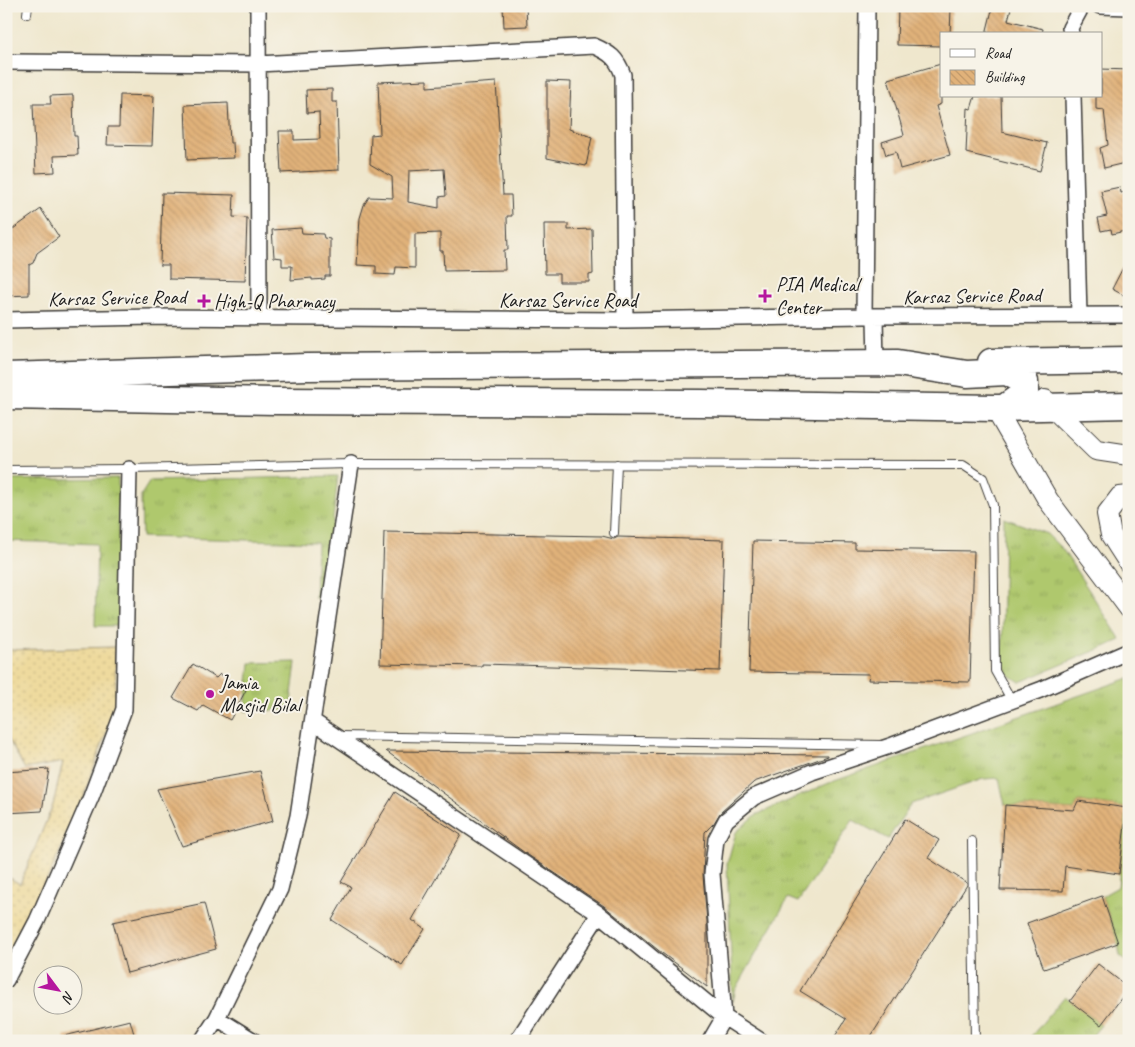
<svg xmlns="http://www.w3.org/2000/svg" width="1135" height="1047" font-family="Caveat,sans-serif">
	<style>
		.grass { fill: url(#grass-tufts); stroke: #667244 }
		.sand { fill: url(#sand-dots); stroke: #857b5d }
		.building { fill: url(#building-back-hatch); fill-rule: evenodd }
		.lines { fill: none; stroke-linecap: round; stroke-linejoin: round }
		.service-casing { stroke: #3c3a37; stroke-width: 10 }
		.minor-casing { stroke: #3c3a37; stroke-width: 18 }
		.tertiary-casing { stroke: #3c3a37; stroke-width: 22 }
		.trunk-casing { stroke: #3c3a37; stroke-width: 29 }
		.service { stroke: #fff; stroke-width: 8 }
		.minor { stroke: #fff; stroke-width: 15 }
		.tertiary { stroke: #fff; stroke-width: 20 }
		.trunk { stroke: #fff; stroke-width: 26 }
		.poi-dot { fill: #b5179e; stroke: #f7f3e8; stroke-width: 2 }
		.labels { text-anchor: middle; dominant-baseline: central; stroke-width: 4; stroke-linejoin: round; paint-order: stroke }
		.poi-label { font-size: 20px; fill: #1c1c1c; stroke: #f7f3e8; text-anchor: start }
		.street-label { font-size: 20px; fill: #1c1c1c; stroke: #f7f3e8 }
	</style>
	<defs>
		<pattern id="grass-tufts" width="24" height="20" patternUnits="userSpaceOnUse" patternTransform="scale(1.25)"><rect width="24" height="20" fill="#afc86d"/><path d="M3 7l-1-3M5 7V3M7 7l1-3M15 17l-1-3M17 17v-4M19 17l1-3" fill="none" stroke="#96ab5e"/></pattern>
		<pattern id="sand-dots" width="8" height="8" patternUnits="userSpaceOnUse" patternTransform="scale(1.25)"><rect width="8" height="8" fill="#eeda9e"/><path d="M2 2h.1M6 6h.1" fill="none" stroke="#ccba88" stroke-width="1.8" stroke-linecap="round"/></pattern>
		<pattern id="building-back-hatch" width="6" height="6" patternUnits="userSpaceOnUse" patternTransform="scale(1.25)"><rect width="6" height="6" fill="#e1b27a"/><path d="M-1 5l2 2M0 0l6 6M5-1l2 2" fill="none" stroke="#c09869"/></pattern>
	</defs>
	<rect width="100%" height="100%" fill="#f7f3e8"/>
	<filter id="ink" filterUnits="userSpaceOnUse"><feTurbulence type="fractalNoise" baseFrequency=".02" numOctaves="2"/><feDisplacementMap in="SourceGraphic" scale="10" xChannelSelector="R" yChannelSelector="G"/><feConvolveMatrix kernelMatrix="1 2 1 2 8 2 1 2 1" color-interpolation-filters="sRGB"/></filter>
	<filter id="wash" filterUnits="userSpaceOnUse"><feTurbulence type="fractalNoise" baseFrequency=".0096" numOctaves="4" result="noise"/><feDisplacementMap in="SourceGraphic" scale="20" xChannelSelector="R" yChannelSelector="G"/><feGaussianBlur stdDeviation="1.12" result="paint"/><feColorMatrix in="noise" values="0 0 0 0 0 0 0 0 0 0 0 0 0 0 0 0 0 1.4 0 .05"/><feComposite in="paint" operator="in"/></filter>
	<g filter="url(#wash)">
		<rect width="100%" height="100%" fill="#efe7cd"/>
		<!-- grass -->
		<path class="grass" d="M 338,476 L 324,598 L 315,598 L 317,542 L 142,537 L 141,495 L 150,481 Z
			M 118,478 L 119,626 L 95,626 L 97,544 L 6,541 L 6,480 Z
			M 1004,518 L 1047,534 L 1063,550 L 1121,640 L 1020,682 L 1002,670 Z
			M 296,662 L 290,710 L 245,711 L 250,663 Z
			M 1129,678 L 1129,963 L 1120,956 L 1118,943 L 1102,896 L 1118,887 L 1127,808 L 1078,801 L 1074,810 L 1005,805 L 999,778 L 983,779 L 911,804 L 888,839 L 853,820 L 798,902 L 788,898 L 735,991 L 733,1002 L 727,864 L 736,832 L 756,815 L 829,783 Z
			M 1065,996 L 1101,1025 L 1088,1041 L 1028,1040 Z"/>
		<!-- sand -->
		<path class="sand" d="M 115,647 L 116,705 L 82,801 L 24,932 L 6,966 L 6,876 L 20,884 L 53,805 L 63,762 L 25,769 L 6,735 L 6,650 Z"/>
		<g id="blocks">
			<!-- building -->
			<path class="building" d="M 503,6 L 526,6 L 527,26 L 504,27 Z
				M 993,6 L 1011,9 L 1008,20 L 1043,29 L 1042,34 L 986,34 Z
				M 898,8 L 951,9 L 950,34 L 941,34 L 941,46 L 897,45 Z
				M 941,64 L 941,104 L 936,106 L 950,155 L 900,169 L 896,152 L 886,155 L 882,142 L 904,135 L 888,79 Z
				M 1101,69 L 1129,70 L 1129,162 L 1104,168 L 1100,148 L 1108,145 L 1104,110 L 1096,109 L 1096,96 L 1101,96 Z
				M 427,80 L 427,87 L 496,82 L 503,195 L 511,195 L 512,216 L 507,216 L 508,250 L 504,250 L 505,270 L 444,271 L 443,251 L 440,251 L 440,233 L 415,234 L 415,268 L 396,267 L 395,275 L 376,274 L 376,266 L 357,265 L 360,218 L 364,205 L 369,197 L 393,198 L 392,177 L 370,164 L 371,135 L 380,134 L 378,82 ZM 444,169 L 446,196 L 439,197 L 439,208 L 408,202 L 409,171 Z
				M 547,81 L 571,82 L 569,129 L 592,137 L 586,166 L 547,158 Z
				M 332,89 L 332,102 L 337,102 L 339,170 L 281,173 L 279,131 L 294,131 L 294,140 L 320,139 L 319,112 L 307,113 L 306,90 Z
				M 73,95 L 74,136 L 77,136 L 78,155 L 54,156 L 55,172 L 36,173 L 33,104 L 51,104 L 50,96 Z
				M 120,95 L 154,96 L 152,146 L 107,145 L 108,127 L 119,127 Z
				M 975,96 L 1001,96 L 1002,132 L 1047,143 L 1040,171 L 966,153 L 968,108 L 971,109 Z
				M 228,103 L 230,143 L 233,143 L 234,158 L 187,160 L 185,105 Z
				M 1120,187 L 1121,193 L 1129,191 L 1129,230 L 1112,234 L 1111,229 L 1101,231 L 1098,218 L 1107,216 L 1101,191 Z
				M 162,193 L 234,195 L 233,217 L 247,218 L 245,281 L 169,279 L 169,265 L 160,265 Z
				M 41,209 L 59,237 L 37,253 L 33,263 L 29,265 L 29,295 L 6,296 L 6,234 Z
				M 544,224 L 568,224 L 568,230 L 592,229 L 593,274 L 589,275 L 589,282 L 559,282 L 559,274 L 545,274 Z
				M 301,228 L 302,233 L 323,234 L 324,238 L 330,239 L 330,276 L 325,276 L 325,279 L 312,280 L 312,278 L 291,280 L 292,266 L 282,266 L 282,258 L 274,257 L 272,230 Z
				M 1129,256 L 1129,298 L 1112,289 Z
				M 384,532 L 602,536 L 614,539 L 618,537 L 724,540 L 720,671 L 482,664 L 482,666 L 380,664 Z
				M 753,541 L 855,543 L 855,549 L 974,551 L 970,682 L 868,680 L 869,674 L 749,672 Z
				M 193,664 L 216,678 L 220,674 L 246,690 L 230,720 L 203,705 L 198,711 L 173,698 Z
				M 386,751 L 828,755 L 828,756 L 754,782 L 720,813 L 714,823 L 705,832 L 703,875 L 707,921 L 707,987 L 658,950 L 604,906 L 525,853 Z
				M 49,769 L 42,811 L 6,813 L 6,772 Z
				M 260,771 L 273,821 L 182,846 L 157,789 Z
				M 395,792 L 461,835 L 412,920 L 425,929 L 402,965 L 332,920 L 351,887 L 341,882 Z
				M 1078,801 L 1127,808 L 1119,874 L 1065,866 L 1063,891 L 1000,890 L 1005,805 L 1074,810 Z
				M 905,819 L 939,840 L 928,858 L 967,883 L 967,885 L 868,1041 L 832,1041 L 846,1019 L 800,991 Z
				M 1102,896 L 1118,943 L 1044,969 L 1027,923 Z
				M 204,903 L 216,949 L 127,973 L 113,922 Z
				M 1098,964 L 1129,988 L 1101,1025 L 1070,1001 Z
				M 130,1020 L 136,1041 L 65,1041 L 64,1036 Z"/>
		</g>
	</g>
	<g filter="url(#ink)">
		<use href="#blocks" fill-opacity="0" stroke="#3c3a37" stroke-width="1"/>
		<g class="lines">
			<defs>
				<path id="service" d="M 27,14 L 28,6
					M 6,470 L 129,469 L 351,464 L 963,465 L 983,478 L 993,505 L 995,671 L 1012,701
					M 614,533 L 617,464
					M 340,736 L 881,745
					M 972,841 L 975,1041"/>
				<path id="minor" d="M 258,6 L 259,317
					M 1100,6 L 1129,7
					M 1071,34 L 1070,28 L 1082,6
					M 6,62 L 258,64 L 594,46 C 610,53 617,58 623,75 L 625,320
					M 1073,96 L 1079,315
					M 864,316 L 867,6
					M 875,317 L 876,364
					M 6,320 L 152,317 L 625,320 L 864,316 L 1129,315
					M 314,722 L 599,914
					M 6,980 L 37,921 L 91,797 L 124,709 L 129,469
					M 217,1018 L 254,1041
					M 202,1041 L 217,1018 L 280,889 L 298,816 L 351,464
					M 517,1041 L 599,914 L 724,1017 L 761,1041
					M 710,1041 L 724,1017 L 712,874 L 716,839 L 726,820 L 754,797 L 812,772 L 893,745 L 1040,690 L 1129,651"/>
				<path id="tertiary" d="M 1045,400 L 1096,450 L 1129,455
					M 995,408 L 1048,500 L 1129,608
					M 1129,496 L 1120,497 L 1107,514 L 1111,535 L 1129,563"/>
				<path id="trunk" d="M 991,362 L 1129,360
					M 6,376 L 307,367 L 898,363 L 967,374 L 1007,372 L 1025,382 L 1025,393 L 1004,408
					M 6,396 L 276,401 L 702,403 L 995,408 L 1129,405"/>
			</defs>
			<!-- service casing -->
			<use href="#service" class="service-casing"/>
			<!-- minor casing -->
			<use href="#minor" class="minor-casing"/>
			<!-- tertiary casing -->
			<use href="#tertiary" class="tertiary-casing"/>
			<!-- trunk casing -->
			<use href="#trunk" class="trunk-casing"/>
			<!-- service -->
			<use href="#service" class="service"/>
			<!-- minor -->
			<use href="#minor" class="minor"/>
			<!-- tertiary -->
			<use href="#tertiary" class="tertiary"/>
			<!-- trunk -->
			<use href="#trunk" class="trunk"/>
		</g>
	</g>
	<!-- markers -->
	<g class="poi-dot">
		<path d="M762.5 288.5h5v5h5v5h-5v5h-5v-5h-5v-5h5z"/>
		<path d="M201.5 293.5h5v5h5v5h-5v5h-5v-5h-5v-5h5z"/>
		<circle cx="210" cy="694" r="5"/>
	</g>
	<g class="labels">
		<!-- poi labels -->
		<g class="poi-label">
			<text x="776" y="284">PIA Medical<tspan x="776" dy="23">Center</tspan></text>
			<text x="214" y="301">High-Q Pharmacy</text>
			<text x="220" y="682">Jamia<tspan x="220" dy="23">Masjid Bilal</tspan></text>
		</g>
		<!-- street labels -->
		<g class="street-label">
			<text transform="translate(972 296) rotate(-1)">Karsaz Service Road</text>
			<text transform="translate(117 298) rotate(-1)">Karsaz Service Road</text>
			<text x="568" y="300">Karsaz Service Road</text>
		</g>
	</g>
	<!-- margin -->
	<rect width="1135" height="1047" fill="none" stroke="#f7f3e8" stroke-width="25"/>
	<!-- legend -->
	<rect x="940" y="32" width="162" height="65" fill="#f7f3e8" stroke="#9f9d96"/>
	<rect x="950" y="49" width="25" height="8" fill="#ffffff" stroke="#9f9d96"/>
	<text x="985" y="58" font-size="15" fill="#1c1c1c">Road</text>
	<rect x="950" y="70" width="25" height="15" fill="url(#building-back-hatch)" stroke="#9f9d96"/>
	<text x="985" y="82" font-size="15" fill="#1c1c1c">Building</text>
	<!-- north arrow -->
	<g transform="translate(58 990) rotate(122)"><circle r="24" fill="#f7f3e8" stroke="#9f9d96"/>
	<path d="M0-4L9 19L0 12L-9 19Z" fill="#b5179e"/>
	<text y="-8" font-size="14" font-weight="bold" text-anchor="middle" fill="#1c1c1c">N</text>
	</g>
</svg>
